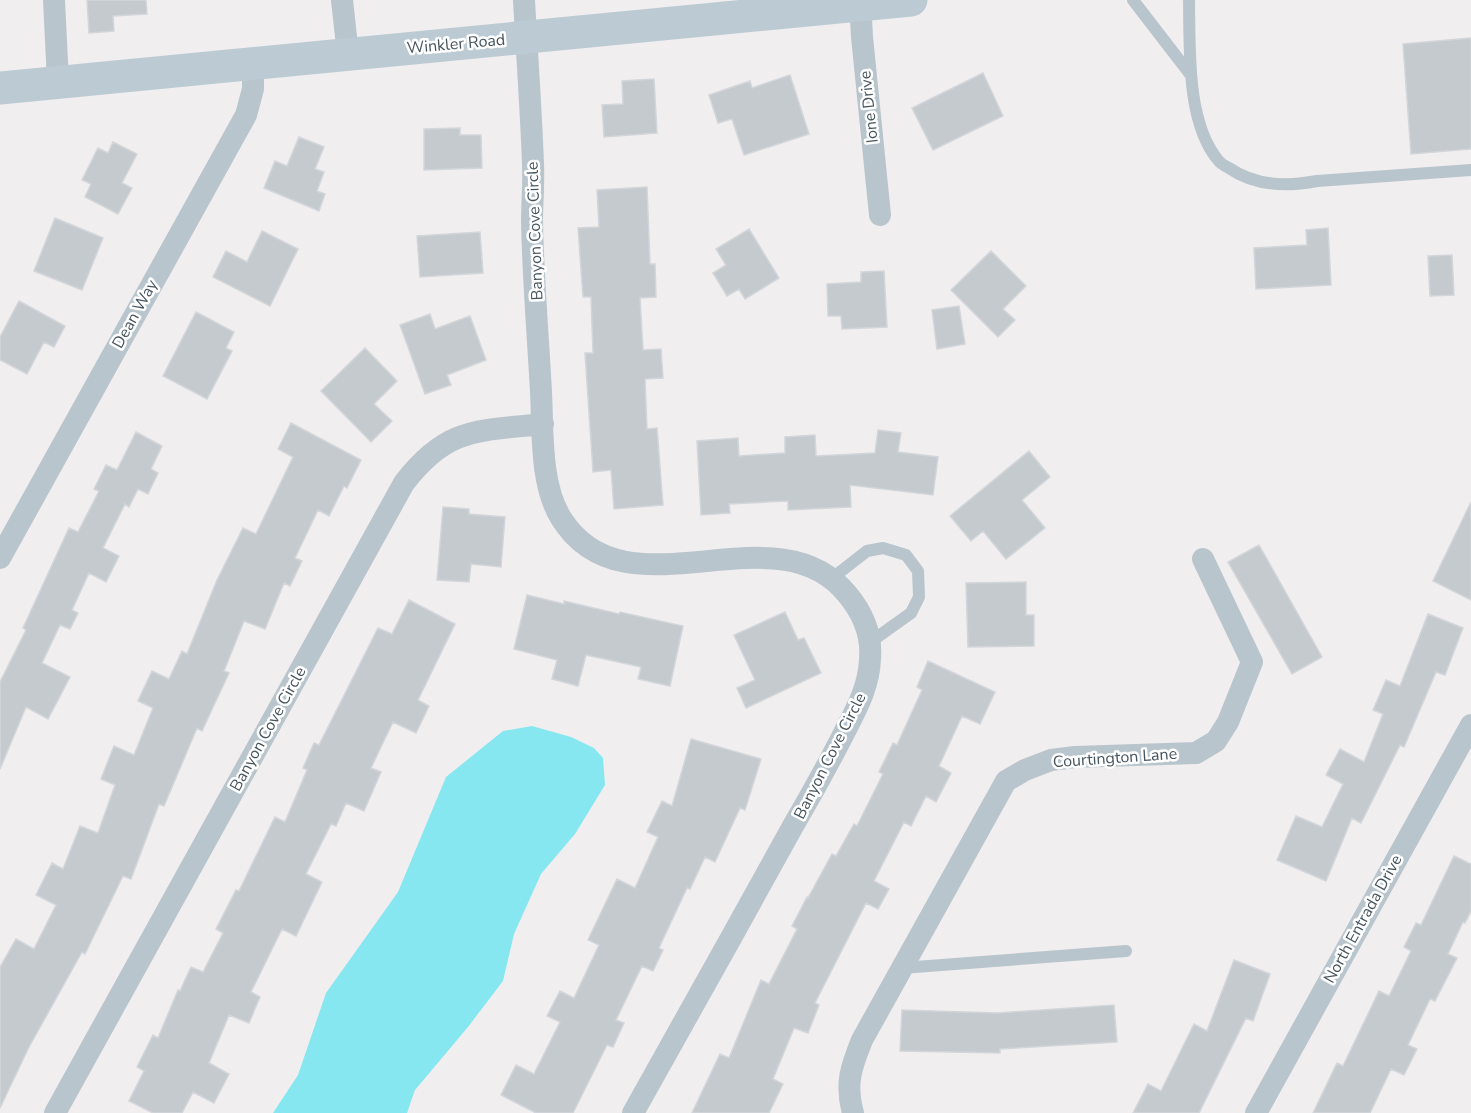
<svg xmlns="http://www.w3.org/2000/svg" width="1471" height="1113" font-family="'Nunito Sans',sans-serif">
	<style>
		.water { fill: #86e7f0 }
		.building { fill: #c5cace; stroke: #d2d6da; stroke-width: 1.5 }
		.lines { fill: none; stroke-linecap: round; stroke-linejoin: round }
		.lane { stroke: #b9c5cc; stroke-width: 12 }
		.street { stroke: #b9c5cc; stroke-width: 22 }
		.secondary { stroke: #bbcad3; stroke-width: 33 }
		.labels { text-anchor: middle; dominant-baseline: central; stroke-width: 5; stroke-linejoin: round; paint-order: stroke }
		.street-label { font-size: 16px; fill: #46555d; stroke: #fff }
	</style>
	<rect width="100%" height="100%" fill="#f1eeef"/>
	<!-- water -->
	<path class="water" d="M 532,726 L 571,737 L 594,748 L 603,758 L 605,785 L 575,834 L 541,874 L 514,934 L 503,981 L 468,1027 L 415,1090 L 407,1113 L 273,1113 L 298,1075 L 326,993 L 398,892 L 446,777 L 503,731 Z"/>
	<!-- building -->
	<path class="building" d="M 87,0 L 146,0 L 147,14 L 113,16 L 114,31 L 89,33 Z
		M 1471,38 L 1471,149 L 1411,154 L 1403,44 Z
		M 983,73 L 1003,116 L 933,150 L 912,108 Z
		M 790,75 L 809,134 L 744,155 L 732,119 L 718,123 L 709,95 L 750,81 L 752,88 Z
		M 654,79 L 657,133 L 604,137 L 602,105 L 623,104 L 622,81 Z
		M 460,128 L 460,135 L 481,135 L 482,168 L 424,170 L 424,129 Z
		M 299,137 L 324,147 L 315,169 L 324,172 L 317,191 L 325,194 L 319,211 L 264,188 L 275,161 L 287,166 Z
		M 113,142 L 137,154 L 122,183 L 132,188 L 118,214 L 85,197 L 91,184 L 82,180 L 98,148 L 108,153 Z
		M 647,187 L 650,264 L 655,264 L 656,297 L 640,298 L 643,350 L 661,349 L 663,378 L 645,379 L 647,429 L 657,428 L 663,505 L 614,509 L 611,470 L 593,472 L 585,353 L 593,353 L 591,297 L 583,297 L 578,228 L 599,227 L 597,190 Z
		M 55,218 L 103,238 L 82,290 L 34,271 Z
		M 1328,228 L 1331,285 L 1256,289 L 1254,248 L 1307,245 L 1306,230 Z
		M 749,229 L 779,278 L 745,299 L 739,289 L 727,296 L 713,273 L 726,265 L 716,249 Z
		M 262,231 L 298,249 L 270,306 L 213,277 L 226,251 L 247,262 Z
		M 480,232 L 483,273 L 420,277 L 417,236 Z
		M 991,251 L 1026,286 L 1003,309 L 1015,320 L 998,337 L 951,290 Z
		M 1452,255 L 1454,295 L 1430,296 L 1428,256 Z
		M 884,271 L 887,327 L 842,329 L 841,316 L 828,316 L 827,284 L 861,282 L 861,272 Z
		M 19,301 L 65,326 L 54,347 L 44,342 L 27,374 L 0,360 L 0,337 Z
		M 959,306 L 965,344 L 937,349 L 932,310 Z
		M 196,312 L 234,332 L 226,348 L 232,351 L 207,399 L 163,376 Z
		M 430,314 L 435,329 L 470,316 L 486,360 L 447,375 L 451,385 L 425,394 L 400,325 Z
		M 365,348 L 397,381 L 374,404 L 392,421 L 371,442 L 321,391 Z
		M 291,423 L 361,460 L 347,488 L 344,486 L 329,516 L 318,510 L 295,558 L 302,561 L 290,586 L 284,583 L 265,629 L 244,621 L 224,671 L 229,673 L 202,731 L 197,728 L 164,806 L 159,804 L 131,879 L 123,876 L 85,954 L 82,952 L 29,1047 L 0,1108 L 0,967 L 16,939 L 34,949 L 56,905 L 36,895 L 52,863 L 63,869 L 80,826 L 98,833 L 115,785 L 101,779 L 114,746 L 134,755 L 153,708 L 138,701 L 152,671 L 169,679 L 182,651 L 187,654 L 217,580 L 243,528 L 256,534 L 293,457 L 278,449 Z
		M 878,430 L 901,433 L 898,452 L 938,457 L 933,495 L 850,485 L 851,507 L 788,510 L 788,501 L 729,504 L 730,513 L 701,515 L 697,441 L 738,438 L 739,456 L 785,453 L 785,437 L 815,435 L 816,456 L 875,453 Z
		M 136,432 L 162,446 L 151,469 L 158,473 L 148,494 L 138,489 L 129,507 L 125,504 L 103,548 L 119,556 L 106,582 L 89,573 L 72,610 L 78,613 L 70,629 L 60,625 L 42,663 L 70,677 L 48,719 L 26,707 L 0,769 L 0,682 L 26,630 L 23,628 L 69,528 L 78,532 L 99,491 L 94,489 L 106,465 L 117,470 Z
		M 1029,451 L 1050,477 L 1022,500 L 1045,528 L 1006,559 L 983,531 L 971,541 L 950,516 Z
		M 1471,502 L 1471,600 L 1433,581 Z
		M 443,507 L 469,509 L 469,514 L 505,517 L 501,567 L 471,564 L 469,582 L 437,580 Z
		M 1259,545 L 1322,657 L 1292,674 L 1228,562 Z
		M 1026,582 L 1026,615 L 1034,615 L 1034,646 L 968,647 L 966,583 Z
		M 527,595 L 564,604 L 564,601 L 619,614 L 620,612 L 683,626 L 670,686 L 638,679 L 641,667 L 586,655 L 578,686 L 552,679 L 557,660 L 514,649 Z
		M 409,600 L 455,624 L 418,700 L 429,706 L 416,733 L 393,722 L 371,768 L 381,772 L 364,811 L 346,803 L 336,826 L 331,824 L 306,874 L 322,882 L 296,936 L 282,929 L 251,992 L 260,997 L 249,1023 L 229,1015 L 209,1063 L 229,1074 L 214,1103 L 193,1092 L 182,1113 L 153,1113 L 129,1101 L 144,1071 L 137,1067 L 153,1035 L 158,1038 L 178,990 L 180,991 L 191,967 L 203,972 L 223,933 L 216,929 L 236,890 L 239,891 L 275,817 L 285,822 L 307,770 L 303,768 L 314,743 L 319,745 L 378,628 L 392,634 Z
		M 785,612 L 798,640 L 804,638 L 821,673 L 746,708 L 737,688 L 755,680 L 734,635 Z
		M 1428,614 L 1463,628 L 1445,675 L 1436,672 L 1404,747 L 1400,745 L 1361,823 L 1352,818 L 1326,881 L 1277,860 L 1296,816 L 1322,827 L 1343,784 L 1326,775 L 1340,749 L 1364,762 L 1383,714 L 1373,710 L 1386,680 L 1400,686 Z
		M 928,661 L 995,692 L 980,724 L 962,716 L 939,766 L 951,773 L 936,802 L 926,796 L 911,826 L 904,822 L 874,881 L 889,889 L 878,909 L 866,903 L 815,1003 L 819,1005 L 808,1033 L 794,1028 L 773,1079 L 783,1084 L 769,1113 L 692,1113 L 720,1054 L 729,1058 L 761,980 L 769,984 L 797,929 L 792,926 L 807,897 L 808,898 L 832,854 L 836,856 L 854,824 L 857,826 L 883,774 L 879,772 L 893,743 L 897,745 L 922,690 L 917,687 Z
		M 691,739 L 761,759 L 745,810 L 740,808 L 715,862 L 705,857 L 690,889 L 687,888 L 659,948 L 663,950 L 653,971 L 642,966 L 616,1020 L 624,1023 L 613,1047 L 607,1045 L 573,1113 L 536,1113 L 501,1095 L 516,1065 L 534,1074 L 560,1022 L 547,1016 L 560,991 L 574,998 L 599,945 L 588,940 L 617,879 L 635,888 L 658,837 L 647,832 L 662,801 L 672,806 Z
		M 1454,856 L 1471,864 L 1471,911 L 1465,923 L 1463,922 L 1448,954 L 1457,958 L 1435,1001 L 1430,999 L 1408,1045 L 1417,1049 L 1404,1075 L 1391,1069 L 1370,1113 L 1313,1113 L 1337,1063 L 1343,1066 L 1379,991 L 1389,996 L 1411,951 L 1404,947 L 1416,923 L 1421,925 Z
		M 1234,960 L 1270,974 L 1253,1021 L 1246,1018 L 1199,1113 L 1133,1113 L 1148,1084 L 1161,1091 L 1194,1024 L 1207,1031 Z
		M 1114,1005 L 1117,1042 L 1000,1049 L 1000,1053 L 900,1051 L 902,1010 L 998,1013 Z"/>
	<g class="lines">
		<!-- lane -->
		<path class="lane" d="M 1133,0 L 1190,74
			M 1189,0 C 1190,47 1186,122 1218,160 C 1220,163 1225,166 1229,168 C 1255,186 1286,187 1317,181 L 1471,170
			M 831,579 L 867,551 L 883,548 L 906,555 L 918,571 L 919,597 L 911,613 L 869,643
			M 902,968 L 1126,951"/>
		<!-- street -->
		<path class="street" d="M 54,0 L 58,82
			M 342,0 L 348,55
			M 524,0 C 527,55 531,109 533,164 C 534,183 532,202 532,221 C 533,278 538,335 541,392 C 543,430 540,485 561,518 C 625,622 775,505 847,594 C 863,613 872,635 870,659 C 869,689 854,713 841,739 C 826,768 810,797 793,826 C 740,922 687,1017 633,1113
			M 860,0 L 862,37 L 880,215
			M 0,558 L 246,115 L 253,89 L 253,64
			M 55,1113 L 404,483 C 447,427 477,431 543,424
			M 853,1113 C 845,1084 851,1067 862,1040 L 1006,781 L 1025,770 L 1051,760 L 1075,757 L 1196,753 L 1216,741 L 1228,722 L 1252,662 L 1203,559
			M 1256,1113 L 1471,725"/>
		<!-- secondary -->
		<path class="secondary" d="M 0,88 L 911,0"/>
	</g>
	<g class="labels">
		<!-- street labels -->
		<g class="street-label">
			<text transform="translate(456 44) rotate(-5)">Winkler Road</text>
			<text transform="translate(869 107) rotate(-96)">Ione Drive</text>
			<text transform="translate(535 231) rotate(-92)">Banyon Cove Circle</text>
			<text transform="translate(135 314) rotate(-61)">Dean Way</text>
			<text transform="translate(268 729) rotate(-61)">Banyon Cove Circle</text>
			<text transform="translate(830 756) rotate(-63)">Banyon Cove Circle</text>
			<text transform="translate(1115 758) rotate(-4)">Courtington Lane</text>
			<text transform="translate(1363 919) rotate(-61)">North Entrada Drive</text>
		</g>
	</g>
</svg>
